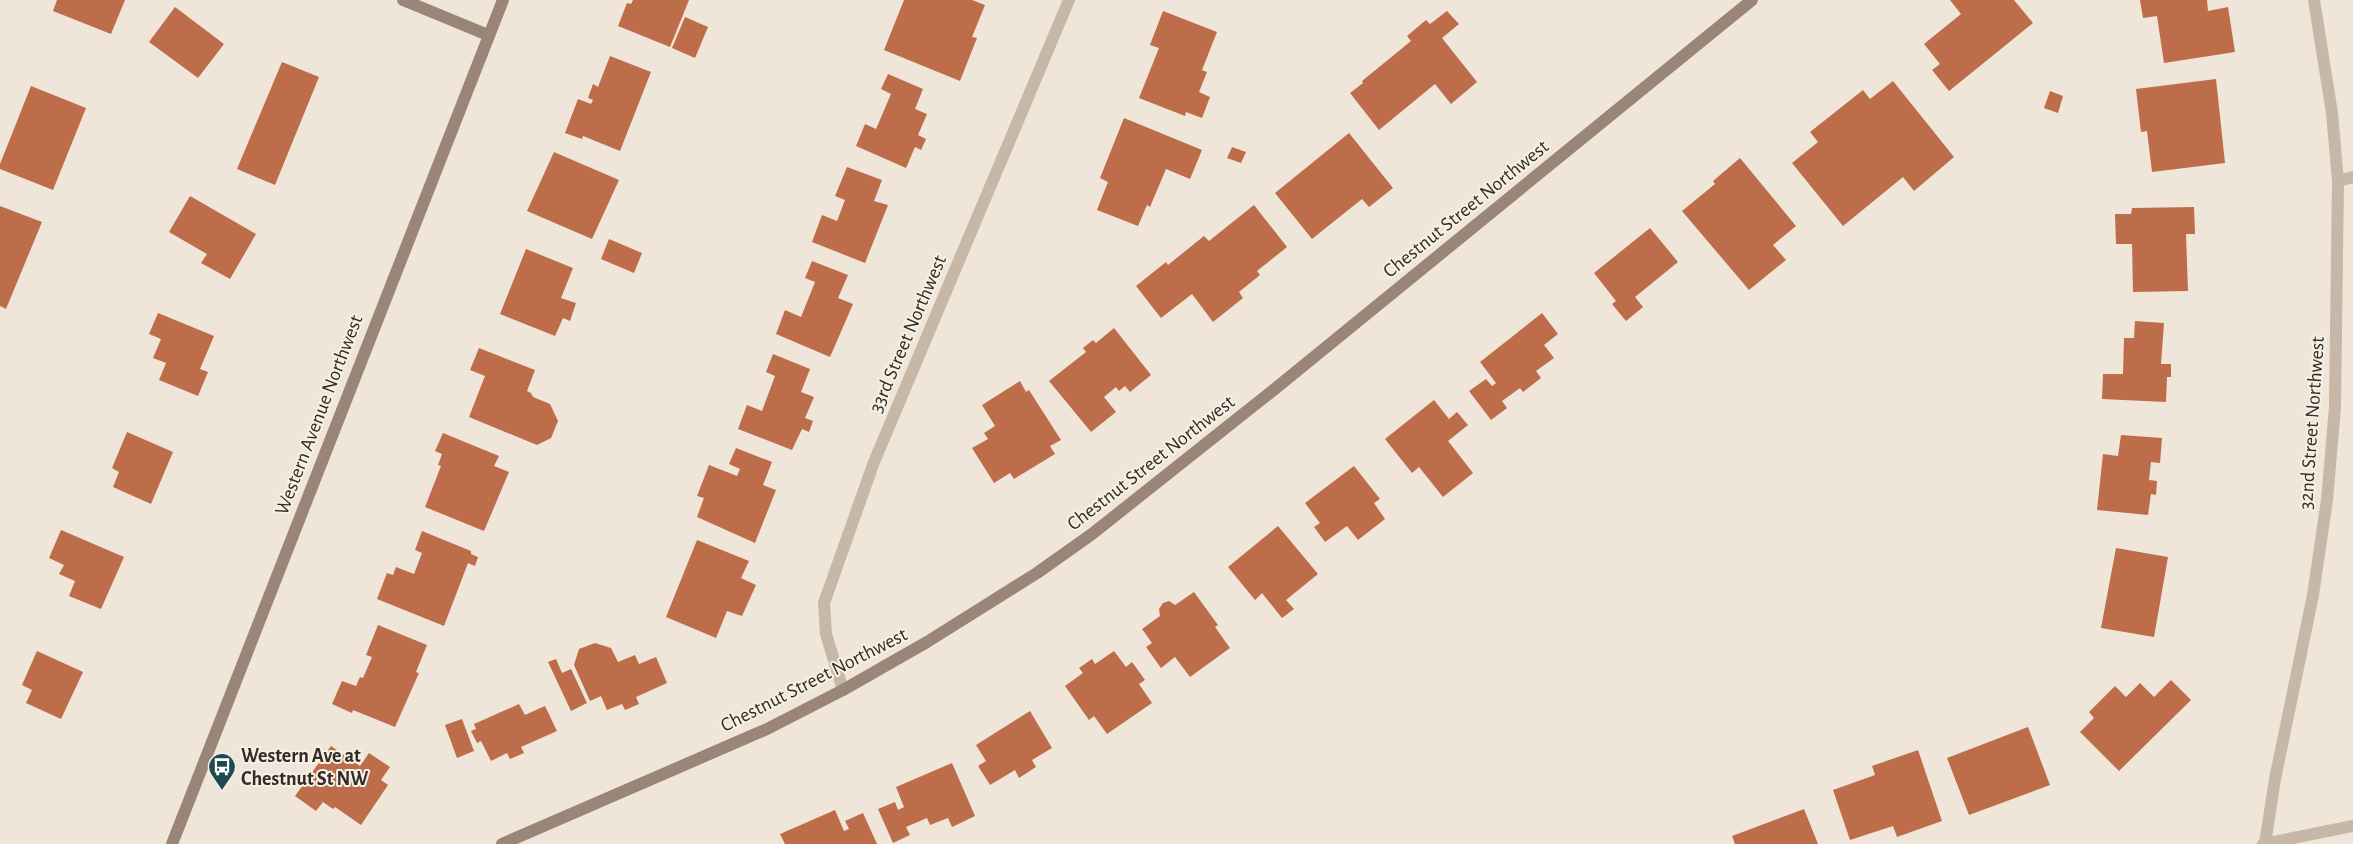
<svg xmlns="http://www.w3.org/2000/svg" width="2353" height="844" font-family="'Alegreya Sans',sans-serif">
	<style>
		.building { fill: #bd6d49 }
		.lines { fill: none; stroke-linecap: round; stroke-linejoin: round }
		.street { stroke: #c6b7a6; stroke-width: 12 }
		.secondary { stroke: #998678; stroke-width: 12 }
		.labels { text-anchor: middle; dominant-baseline: central; stroke-width: 4; stroke-linejoin: round; paint-order: stroke }
		.street-label { font-size: 20px; fill: #322b26; stroke: #f7f0e4 }
		.poi-label { font-size: 20px; font-weight: bold; fill: #322b26; stroke: #f7f0e4; text-anchor: start }
	</style>
	<rect width="100%" height="100%" fill="#efe6d9"/>
	<!-- building -->
	<path class="building" d="M 57,0 L 125,0 L 111,34 L 53,11 Z
		M 633,0 L 689,0 L 670,47 L 618,26 L 627,3 L 631,4 Z
		M 904,0 L 972,0 L 985,5 L 972,37 L 977,38 L 960,81 L 884,50 Z
		M 1950,0 L 2014,0 L 2033,23 L 1949,91 L 1932,70 L 1940,64 L 1924,44 L 1961,14 Z
		M 2140,0 L 2207,0 L 2208,11 L 2228,7 L 2235,52 L 2164,63 L 2157,16 L 2143,18 Z
		M 175,7 L 224,44 L 198,78 L 149,42 Z
		M 1163,11 L 1217,32 L 1202,70 L 1207,72 L 1199,92 L 1210,97 L 1202,118 L 1186,112 L 1185,116 L 1139,98 L 1159,48 L 1150,45 Z
		M 1447,11 L 1459,24 L 1442,38 L 1477,82 L 1451,104 L 1435,84 L 1379,130 L 1350,93 L 1363,83 L 1362,81 L 1411,41 L 1407,36 L 1426,20 L 1430,24 Z
		M 685,17 L 708,27 L 695,58 L 672,48 Z
		M 610,56 L 651,72 L 620,151 L 583,136 L 582,139 L 565,133 L 578,99 L 591,104 L 593,100 L 588,98 L 593,84 L 598,87 Z
		M 282,62 L 319,77 L 275,185 L 237,169 Z
		M 888,74 L 923,89 L 915,109 L 927,114 L 918,135 L 926,139 L 921,150 L 915,147 L 906,168 L 856,146 L 865,124 L 876,129 L 891,94 L 881,89 Z
		M 2216,79 L 2225,163 L 2152,172 L 2147,131 L 2141,132 L 2136,89 Z
		M 1893,81 L 1954,157 L 1914,191 L 1903,177 L 1843,226 L 1792,163 L 1818,142 L 1810,132 L 1863,90 L 1870,99 Z
		M 31,86 L 86,108 L 53,190 L 0,169 L 0,164 Z
		M 2050,91 L 2063,96 L 2058,113 L 2044,108 Z
		M 1124,118 L 1202,150 L 1190,179 L 1166,169 L 1150,207 L 1147,205 L 1138,226 L 1097,210 L 1108,182 L 1100,178 Z
		M 1349,133 L 1393,188 L 1369,207 L 1362,199 L 1312,239 L 1275,193 Z
		M 1232,147 L 1246,152 L 1241,163 L 1227,158 Z
		M 554,152 L 619,180 L 592,239 L 527,211 Z
		M 1740,158 L 1796,226 L 1773,245 L 1786,260 L 1749,290 L 1682,211 L 1715,184 L 1713,181 Z
		M 847,167 L 882,180 L 874,201 L 888,205 L 865,263 L 812,242 L 822,215 L 837,221 L 845,200 L 835,196 Z
		M 190,196 L 256,234 L 230,279 L 201,263 L 207,254 L 169,232 Z
		M 1254,205 L 1287,247 L 1257,271 L 1260,275 L 1239,292 L 1243,298 L 1213,322 L 1192,294 L 1161,318 L 1136,286 L 1166,262 L 1168,265 L 1204,236 L 1209,241 Z
		M 0,206 L 42,222 L 6,309 L 0,306 Z
		M 2194,207 L 2195,234 L 2186,234 L 2188,291 L 2133,292 L 2132,244 L 2116,244 L 2115,214 L 2131,214 L 2132,208 Z
		M 1650,228 L 1678,262 L 1635,297 L 1643,307 L 1626,321 L 1612,304 L 1616,301 L 1594,273 Z
		M 609,239 L 642,253 L 634,273 L 601,259 Z
		M 526,249 L 573,268 L 561,298 L 576,303 L 570,321 L 563,318 L 555,336 L 500,314 Z
		M 812,261 L 848,275 L 838,298 L 853,304 L 830,357 L 776,334 L 785,310 L 801,317 L 815,282 L 805,278 Z
		M 158,313 L 214,336 L 200,369 L 208,372 L 198,396 L 159,380 L 166,363 L 153,358 L 161,339 L 149,334 Z
		M 1542,313 L 1558,334 L 1544,345 L 1554,358 L 1536,371 L 1541,378 L 1523,392 L 1520,388 L 1502,401 L 1507,408 L 1491,420 L 1469,391 L 1486,379 L 1492,386 L 1496,383 L 1480,362 Z
		M 2135,321 L 2164,323 L 2161,364 L 2171,364 L 2171,377 L 2167,377 L 2166,402 L 2102,399 L 2103,374 L 2123,374 L 2124,338 L 2134,338 Z
		M 1114,328 L 1151,375 L 1130,392 L 1125,386 L 1119,391 L 1116,387 L 1104,397 L 1116,412 L 1091,432 L 1049,381 L 1086,352 L 1083,348 L 1093,340 L 1096,343 Z
		M 479,348 L 535,370 L 527,391 L 531,393 L 533,397 L 550,404 L 558,421 L 551,438 L 537,445 L 469,417 L 485,376 L 470,370 Z
		M 773,354 L 810,369 L 801,392 L 814,397 L 805,418 L 813,421 L 809,432 L 802,429 L 792,450 L 738,429 L 747,405 L 762,411 L 775,376 L 766,372 Z
		M 1020,381 L 1026,392 L 1029,390 L 1061,440 L 1050,446 L 1055,454 L 1014,479 L 1010,473 L 994,483 L 972,448 L 988,439 L 984,433 L 995,426 L 982,405 Z
		M 1434,400 L 1449,419 L 1457,412 L 1468,425 L 1448,441 L 1473,473 L 1443,497 L 1419,467 L 1412,473 L 1385,439 Z
		M 127,432 L 173,452 L 151,504 L 113,487 L 119,472 L 112,468 Z
		M 443,433 L 499,456 L 494,466 L 509,472 L 484,531 L 425,507 L 441,466 L 438,465 L 442,454 L 435,451 Z
		M 2121,435 L 2162,438 L 2160,463 L 2151,462 L 2149,480 L 2157,481 L 2156,495 L 2151,494 L 2148,515 L 2097,510 L 2103,454 L 2118,456 Z
		M 736,448 L 772,462 L 763,485 L 776,490 L 755,543 L 697,517 L 704,498 L 697,496 L 709,465 L 737,476 L 740,469 L 729,464 Z
		M 1354,466 L 1380,499 L 1374,503 L 1385,519 L 1358,540 L 1347,526 L 1325,542 L 1314,527 L 1320,523 L 1305,503 Z
		M 1278,526 L 1318,574 L 1286,600 L 1294,609 L 1282,618 L 1262,593 L 1255,600 L 1228,567 Z
		M 61,530 L 124,557 L 101,609 L 69,596 L 75,581 L 59,574 L 64,565 L 49,558 Z
		M 422,531 L 471,551 L 471,554 L 478,557 L 475,566 L 468,563 L 444,626 L 377,599 L 387,573 L 393,575 L 396,567 L 414,574 L 422,553 L 415,550 Z
		M 697,540 L 749,561 L 741,578 L 756,585 L 742,616 L 727,611 L 716,638 L 666,617 Z
		M 2116,548 L 2168,557 L 2154,637 L 2101,628 Z
		M 1194,592 L 1218,625 L 1215,627 L 1230,648 L 1190,677 L 1175,657 L 1161,668 L 1146,647 L 1152,643 L 1142,629 L 1160,616 L 1159,609 L 1163,603 L 1169,601 L 1175,605 Z
		M 378,625 L 427,645 L 416,672 L 419,673 L 395,727 L 353,710 L 352,713 L 332,704 L 342,681 L 356,686 L 360,677 L 363,678 L 372,657 L 366,655 Z
		M 595,643 L 611,648 L 618,662 L 635,655 L 639,664 L 656,657 L 667,683 L 636,697 L 639,704 L 625,710 L 622,704 L 607,710 L 601,696 L 590,701 L 574,665 L 579,649 Z
		M 37,651 L 83,672 L 61,719 L 26,703 L 32,690 L 22,685 Z
		M 1114,651 L 1126,667 L 1132,662 L 1145,680 L 1139,684 L 1152,703 L 1107,734 L 1094,716 L 1089,720 L 1065,686 L 1083,673 L 1079,668 L 1092,659 L 1095,664 Z
		M 556,659 L 562,673 L 571,669 L 587,703 L 571,711 L 548,662 Z
		M 2171,680 L 2191,700 L 2119,771 L 2080,732 L 2094,718 L 2089,712 L 2115,686 L 2126,697 L 2140,683 L 2154,697 Z
		M 519,704 L 525,715 L 545,706 L 557,731 L 521,747 L 524,753 L 510,759 L 507,753 L 491,761 L 481,741 L 477,743 L 471,731 L 476,729 L 474,724 Z
		M 1030,711 L 1052,748 L 1032,760 L 1036,767 L 1019,778 L 1015,770 L 990,785 L 978,766 L 986,761 L 976,745 Z
		M 462,719 L 474,751 L 457,758 L 445,725 Z
		M 2028,727 L 2050,785 L 1969,815 L 1947,758 Z
		M 331,746 L 360,766 L 369,753 L 390,767 L 381,780 L 388,785 L 361,825 L 335,807 L 333,809 L 323,802 L 316,811 L 295,796 Z
		M 1918,750 L 1942,821 L 1897,837 L 1893,826 L 1850,840 L 1833,790 L 1875,775 L 1872,766 Z
		M 952,763 L 975,816 L 952,827 L 948,818 L 930,825 L 927,818 L 906,827 L 910,835 L 893,843 L 878,809 L 895,802 L 898,810 L 904,807 L 896,787 Z
		M 1804,809 L 1818,844 L 1735,844 L 1732,836 Z
		M 835,810 L 844,831 L 849,829 L 845,821 L 863,813 L 877,844 L 785,844 L 780,834 Z"/>
	<g class="lines">
		<!-- street -->
		<path class="street" d="M 2338,181 L 2353,177
			M 843,690 L 826,634 L 824,603 L 874,462 L 1069,0
			M 2263,844 L 2353,826
			M 2265,844 L 2275,779 L 2313,595 L 2327,500 L 2335,407 L 2338,181 L 2332,113 L 2314,0"/>
		<!-- secondary -->
		<path class="secondary" d="M 403,0 L 488,35
			M 172,844 L 503,0
			M 502,844 L 767,729 L 843,690 L 927,642 L 1037,573 L 1092,534 L 1276,388 L 1752,0"/>
	</g>
	<!-- icons -->
	<defs>
		<symbol id="bus-pin" viewBox="-11 -11 22 30"><path d="M0 17L-7.5 6A9.5 9.5 0 1 1 7.5 6Z" fill="#1f4a50" stroke="#f7f0e4"/><path d="M-5-6H5V4H4V6H2V4H-2V6H-4V4H-5ZM-3.5-4V0h7V-4ZM-3.5 1.2v1.5H-2V1.2ZM2 1.2v1.5H3.5V1.2Z" fill="#fff"/></symbol>
	</defs>
	<g fill-rule="evenodd">
		<use href="#bus-pin" x="206" y="751" width="32" height="43"/>
	</g>
	<g class="labels">
		<!-- street labels -->
		<g class="street-label">
			<text transform="translate(1466 209) rotate(-39)">Chestnut Street Northwest</text>
			<text transform="translate(908 334) rotate(-67)">33rd Street Northwest</text>
			<text transform="translate(319 415) rotate(-69)">Western Avenue Northwest</text>
			<text transform="translate(2312 423) rotate(-86)">32nd Street Northwest</text>
			<text transform="translate(1151 463) rotate(-38)">Chestnut Street Northwest</text>
			<text transform="translate(814 680) rotate(-27)">Chestnut Street Northwest</text>
		</g>
		<!-- poi labels -->
		<g class="poi-label">
			<text x="241" y="756">Western Ave at<tspan x="241" dy="23">Chestnut St NW</tspan></text>
		</g>
	</g>
</svg>
